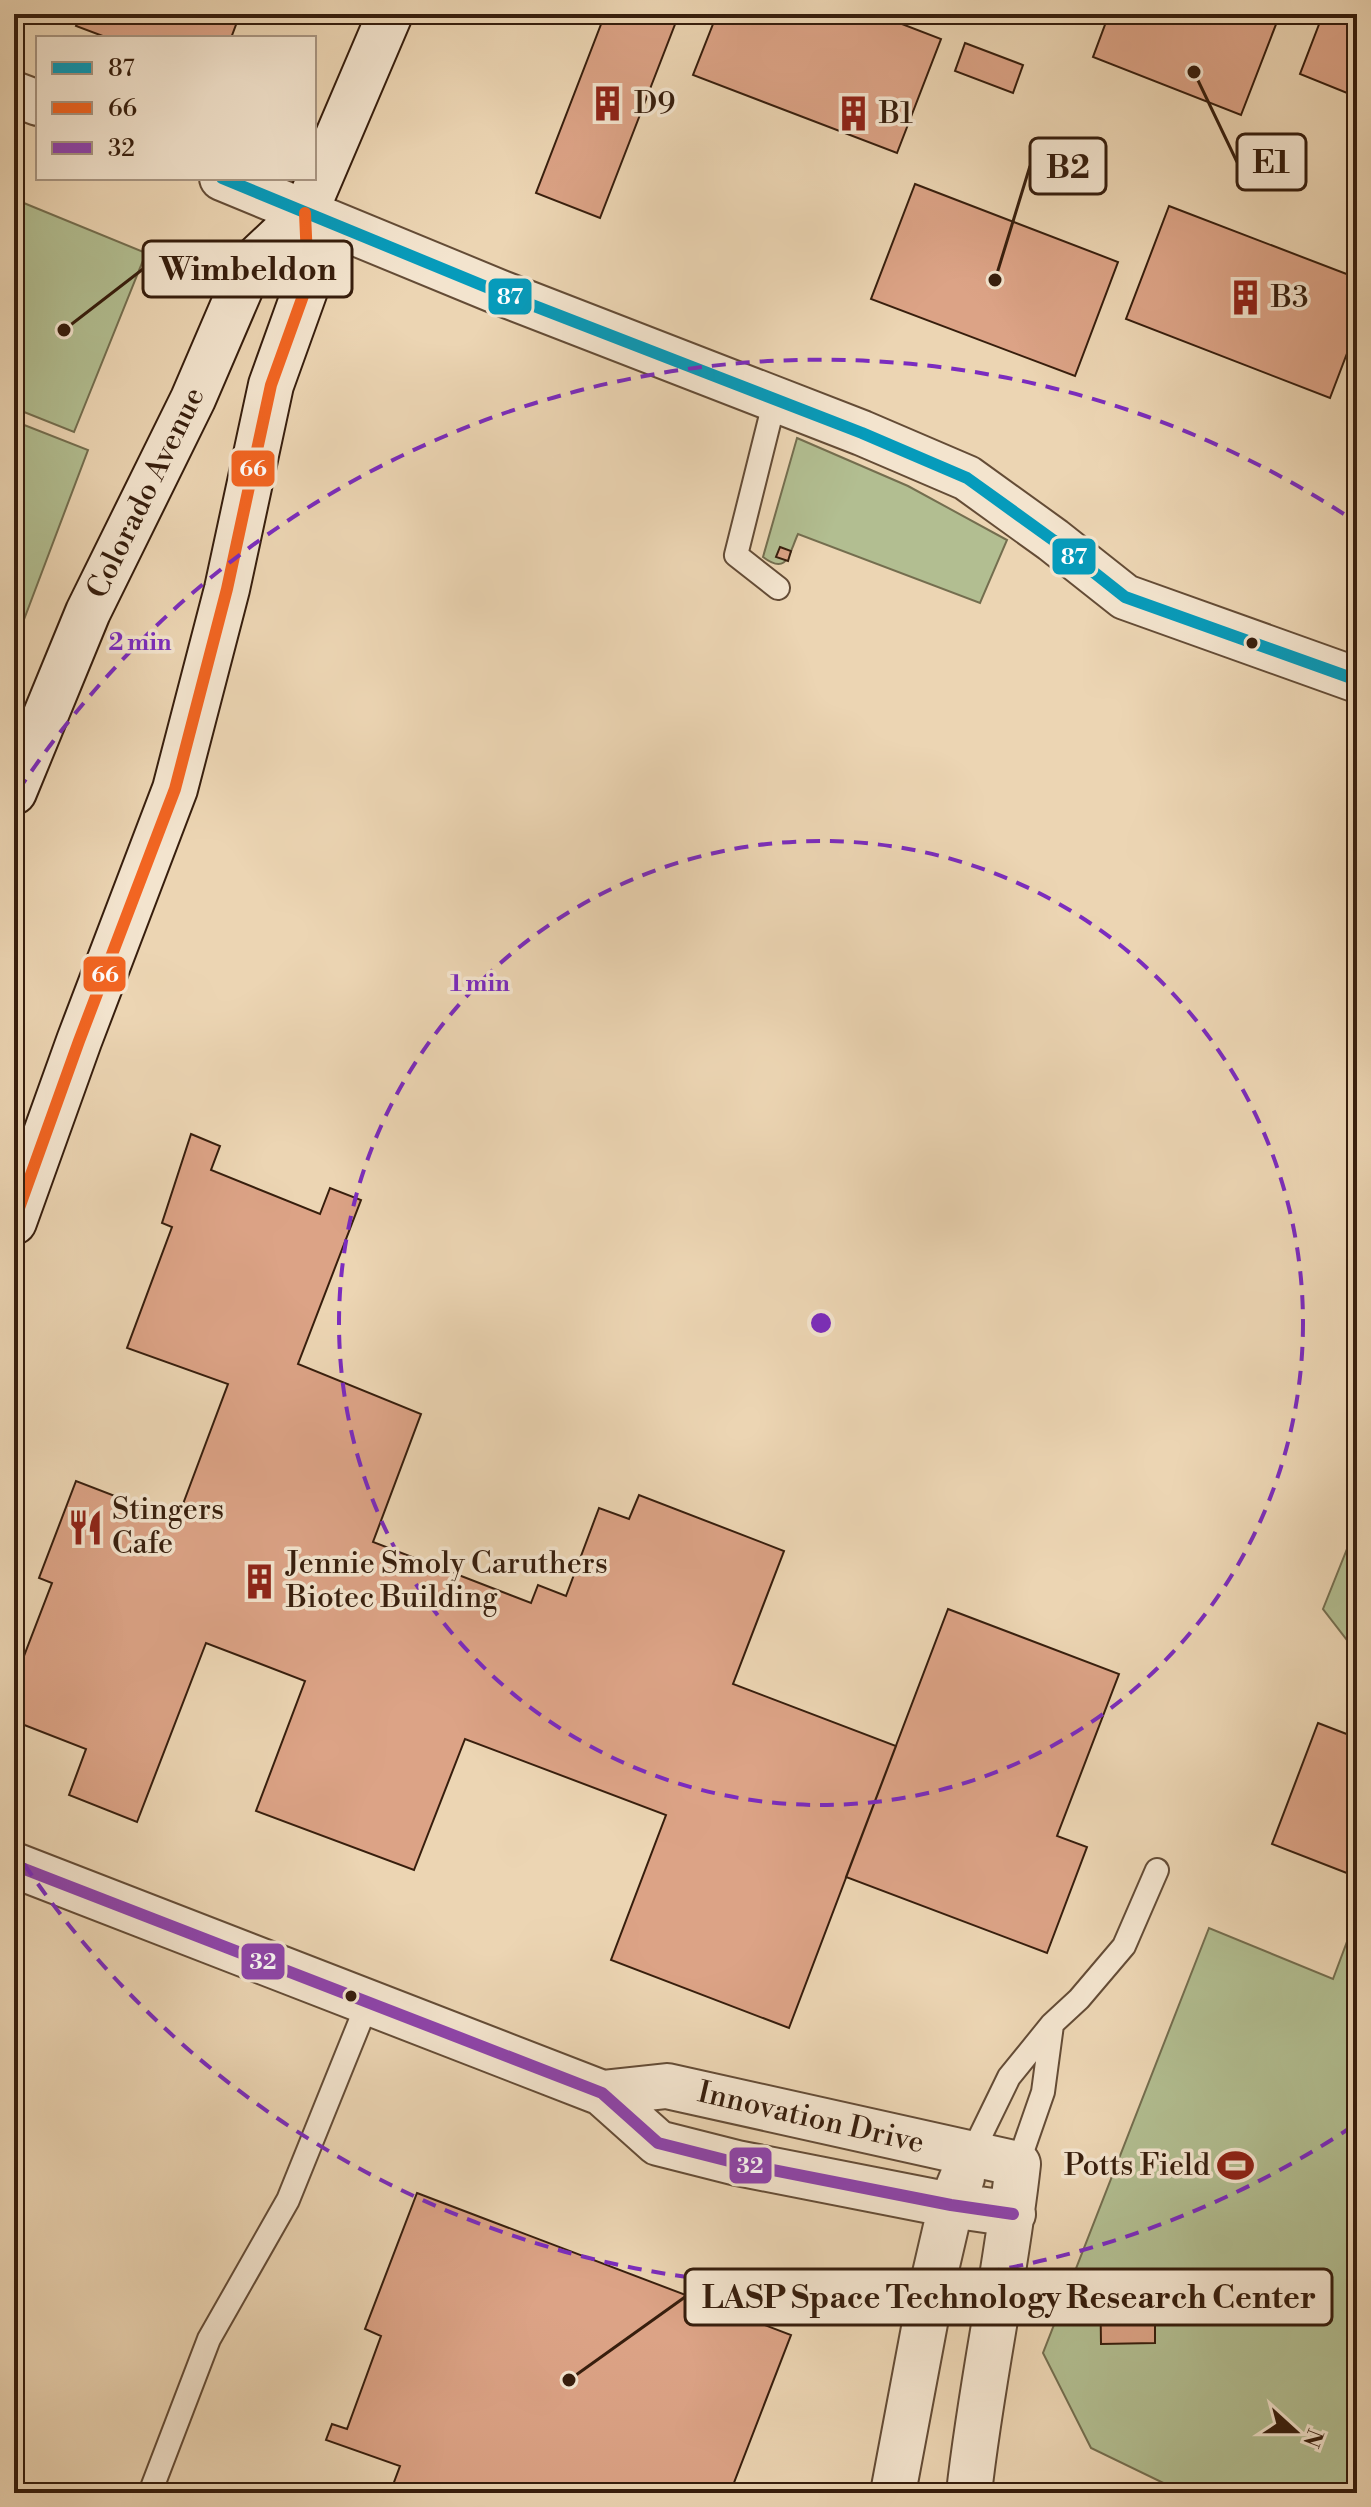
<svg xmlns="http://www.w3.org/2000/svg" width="1371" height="2507" font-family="'Libre Bodoni',serif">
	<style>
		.green { fill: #b2be91; stroke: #746e4f; stroke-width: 2 }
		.building { fill: #dca386; stroke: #371e0d; stroke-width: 2 }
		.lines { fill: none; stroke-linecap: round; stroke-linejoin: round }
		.service-casing { stroke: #644c36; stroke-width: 26 }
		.minor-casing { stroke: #644c36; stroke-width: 48 }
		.secondary-casing { stroke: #371e0d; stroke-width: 48 }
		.service { stroke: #f3e4ce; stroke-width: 22 }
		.minor { stroke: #f3e4ce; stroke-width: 44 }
		.secondary { stroke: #f3e4ce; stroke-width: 44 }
		.bus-1-casing { stroke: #f3e4ce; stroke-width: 18 }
		.bus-2-casing { stroke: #f3e4ce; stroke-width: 18 }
		.bus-3-casing { stroke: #f3e4ce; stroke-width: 18 }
		.bus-1 { stroke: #069bbb; stroke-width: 12 }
		.bus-2 { stroke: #f26522; stroke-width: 12 }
		.bus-3 { stroke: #8e44ad; stroke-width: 12 }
		.ring { fill: none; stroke: #7b2cbf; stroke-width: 4; stroke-dasharray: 14 10 }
		.bus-dot { fill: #371e0d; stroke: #f3e4ce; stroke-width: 3 }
		.labels { text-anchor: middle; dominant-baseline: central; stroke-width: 7; stroke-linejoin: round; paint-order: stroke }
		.poi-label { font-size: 30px; fill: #371e0d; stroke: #f3e4ce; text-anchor: start }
		.street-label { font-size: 30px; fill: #371e0d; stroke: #f3e4ce }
		.centre { fill: #7b2cbf; stroke: #f3e4ce; stroke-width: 4 }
		.ring-label { font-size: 24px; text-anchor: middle; font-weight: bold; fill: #7b2cbf; stroke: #f3e4ce; stroke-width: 7; stroke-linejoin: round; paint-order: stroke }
		.leader { fill: none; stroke: #371e0d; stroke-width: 3 }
		.callout-dot { fill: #371e0d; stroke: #f3e4ce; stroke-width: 3 }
		.callout { fill: #f3e4ce; stroke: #371e0d; stroke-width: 3 }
		.callout-label { font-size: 32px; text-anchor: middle; font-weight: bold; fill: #371e0d }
		.line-badge { stroke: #f3e4ce; stroke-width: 3 }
		.badge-label { font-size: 22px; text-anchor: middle; font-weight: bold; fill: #fff }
	</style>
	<rect width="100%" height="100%" fill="#ecd5b3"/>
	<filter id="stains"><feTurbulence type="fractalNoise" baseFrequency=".0025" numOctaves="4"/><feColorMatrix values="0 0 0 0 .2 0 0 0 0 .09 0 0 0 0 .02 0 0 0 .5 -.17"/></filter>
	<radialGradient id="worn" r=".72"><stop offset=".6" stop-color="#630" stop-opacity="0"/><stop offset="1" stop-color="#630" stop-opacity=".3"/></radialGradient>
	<!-- green -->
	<path class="green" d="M 14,199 L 146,253 L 74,432 L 14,408 Z
		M 14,421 L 88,450 L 14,646 Z
		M 797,438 L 908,486 L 1007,540 L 980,603 L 798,534 C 789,553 788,576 763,557 Z
		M 1357,1524 L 1357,1653 L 1323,1609 Z
		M 1354,1923 L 1357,1924 L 1357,2493 L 1184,2493 L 1091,2448 L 1043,2353 L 1209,1928 L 1333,1979 Z"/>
	<!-- building -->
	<path class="building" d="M 81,14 L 240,14 L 231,38 L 108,38 L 76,26 Z
		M 605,14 L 679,14 L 600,218 L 536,193 Z
		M 717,14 L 876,14 L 941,39 L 897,153 L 693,75 Z
		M 1109,14 L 1280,14 L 1241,115 L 1093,57 Z
		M 1323,14 L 1357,14 L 1357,97 L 1300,74 Z
		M 965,43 L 1023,65 L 1013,93 L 955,71 Z
		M 915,184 L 1118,262 L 1075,376 L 871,299 Z
		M 1169,206 L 1357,278 L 1357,327 L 1330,398 L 1126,319 Z
		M 780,547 L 791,551 L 788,561 L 776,557 Z
		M 191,1134 L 220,1146 L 211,1170 L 320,1214 L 330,1188 L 361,1200 L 298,1364 L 421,1414 L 373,1542 L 531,1603 L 538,1585 L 566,1596 L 599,1508 L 629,1519 L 639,1495 L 784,1551 L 733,1684 L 896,1746 L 789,2028 L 611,1960 L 666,1815 L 465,1739 L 414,1870 L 256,1811 L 305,1681 L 206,1643 L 137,1822 L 69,1795 L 86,1749 L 14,1721 L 14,1682 L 52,1583 L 39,1578 L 76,1481 L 177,1520 L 228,1384 L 127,1348 L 172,1227 L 162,1223 Z
		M 948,1609 L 1119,1674 L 1057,1836 L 1087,1847 L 1047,1953 L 846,1877 Z
		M 1318,1723 L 1357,1738 L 1357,1877 L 1272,1844 Z
		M 417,2193 L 791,2335 L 730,2493 L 390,2493 L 400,2466 L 326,2440 L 332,2424 L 347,2429 L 381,2336 L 365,2329 Z
		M 1155,2272 L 1155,2343 L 1101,2344 L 1100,2273 Z"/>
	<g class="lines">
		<defs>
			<path id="service" d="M 775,399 L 736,555 L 778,588
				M 972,2153 L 1009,2077 L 1052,2024 L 1079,1999 L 1124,1946 L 1157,1870
				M 1018,2164 L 1043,2092 L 1052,2025
				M 150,2493 L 209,2339 L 288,2200 L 368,2002"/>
			<path id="minor" d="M 14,94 L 38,103
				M 222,178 L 501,293 L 862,433 L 967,478 L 1053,540 L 1125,597 L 1357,680
				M 14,1865 L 602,2093 L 658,2143 L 737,2163 L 951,2205 L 1013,2214
				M 602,2093 L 667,2086 L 1018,2164 C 1006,2274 981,2383 969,2493
				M 893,2493 L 931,2291 L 951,2205 L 962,2178"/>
			<path id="secondary" d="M 14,792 L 88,612 L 193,399 L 251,264 L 305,213 L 390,14
				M 14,1222 L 79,1041 L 175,789 L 227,589 L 271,385 L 308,282 L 305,213"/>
		</defs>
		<!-- service casing -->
		<use href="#service" class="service-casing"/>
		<!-- minor casing -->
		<use href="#minor" class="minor-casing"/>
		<!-- secondary casing -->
		<use href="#secondary" class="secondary-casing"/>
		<!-- service -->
		<use href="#service" class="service"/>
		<!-- minor -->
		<use href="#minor" class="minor"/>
		<!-- secondary -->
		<use href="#secondary" class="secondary"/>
		<defs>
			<path id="bus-1" d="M 222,178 L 501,293 L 862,433 L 967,478 L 1053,540 L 1125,597 L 1357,680"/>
			<path id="bus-2" d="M 14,1222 L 79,1041 L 175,789 L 227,589 L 271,385 L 308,282 L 305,213"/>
			<path id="bus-3" d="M 14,1865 L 602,2093 L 658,2143 L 737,2163 L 951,2205 L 1013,2214"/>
		</defs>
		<!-- bus-1 casing -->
		<use href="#bus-1" class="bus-1-casing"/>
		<!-- bus-2 casing -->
		<use href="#bus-2" class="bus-2-casing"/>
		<!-- bus-3 casing -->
		<use href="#bus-3" class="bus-3-casing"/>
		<!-- bus-1 -->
		<use href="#bus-1" class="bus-1"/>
		<!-- bus-2 -->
		<use href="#bus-2" class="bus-2"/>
		<!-- bus-3 -->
		<use href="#bus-3" class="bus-3"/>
	</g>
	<!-- distance rings -->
	<g class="ring">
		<circle cx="821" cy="1323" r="482"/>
		<path d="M1353 2126A963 963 0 0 1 18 1855M18 791A963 963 0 0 1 1353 520"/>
	</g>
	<!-- icons -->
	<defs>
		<symbol id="building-bare" viewBox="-9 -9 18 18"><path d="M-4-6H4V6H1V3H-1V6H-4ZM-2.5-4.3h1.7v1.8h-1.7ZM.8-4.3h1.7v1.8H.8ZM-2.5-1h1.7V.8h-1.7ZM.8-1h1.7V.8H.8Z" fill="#8f2418" stroke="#f3e4ce" stroke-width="2.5" paint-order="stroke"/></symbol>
		<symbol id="restaurant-bare" viewBox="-9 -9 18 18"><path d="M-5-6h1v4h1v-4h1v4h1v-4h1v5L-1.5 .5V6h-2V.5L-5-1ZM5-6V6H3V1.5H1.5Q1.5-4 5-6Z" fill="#8f2418" stroke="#f3e4ce" stroke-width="2.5" paint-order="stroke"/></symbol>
		<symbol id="stadium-bare" viewBox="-9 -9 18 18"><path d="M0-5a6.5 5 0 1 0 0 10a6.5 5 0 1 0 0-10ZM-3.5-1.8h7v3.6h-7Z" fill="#8f2418" stroke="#f3e4ce" stroke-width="2.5" paint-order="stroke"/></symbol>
	</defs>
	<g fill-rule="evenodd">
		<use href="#building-bare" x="582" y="78" width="51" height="51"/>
		<use href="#building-bare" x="828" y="88" width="51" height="51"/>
		<use href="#building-bare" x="1220" y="272" width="51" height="51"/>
		<use href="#restaurant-bare" x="60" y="1502" width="51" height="51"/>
		<use href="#building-bare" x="234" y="1556" width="51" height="51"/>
		<use href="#stadium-bare" x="1210" y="2140" width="51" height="51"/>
	</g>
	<!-- markers -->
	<g class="bus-dot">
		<circle cx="1252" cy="643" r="7"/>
		<circle cx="351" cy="1996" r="7"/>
	</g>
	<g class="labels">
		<!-- poi labels -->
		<g class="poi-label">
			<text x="634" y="104">D9</text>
			<text x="879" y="114">B1</text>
			<text x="1271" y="298">B3</text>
			<text x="112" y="1510">Stingers<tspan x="112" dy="34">Cafe</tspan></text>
			<text x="286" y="1564">Jennie Smoly Caruthers<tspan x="286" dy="34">Biotec Building</tspan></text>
			<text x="1210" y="2166" text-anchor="end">Potts Field</text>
		</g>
		<!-- street labels -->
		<g class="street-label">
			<text transform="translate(146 493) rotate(-64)">Colorado Avenue</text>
			<text transform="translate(811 2118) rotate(13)">Innovation Drive</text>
		</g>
	</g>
	<circle cx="821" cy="1323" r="12" class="centre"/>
	<g class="ring-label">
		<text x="140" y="650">2 min</text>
		<text x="480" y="991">1 min</text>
	</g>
	<!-- callouts -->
	<path class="leader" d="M1194 72L1237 162M995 280L1030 166M64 330L143 269M569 2380L685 2297"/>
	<g class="callout-dot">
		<circle cx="1194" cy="72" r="8"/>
		<circle cx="995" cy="280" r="8"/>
		<circle cx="64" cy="330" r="8"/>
		<circle cx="569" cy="2380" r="8"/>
	</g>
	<g class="callout">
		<rect x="1237" y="134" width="69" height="56" rx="8"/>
		<rect x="1030" y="138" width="76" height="56" rx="8"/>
		<rect x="143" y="241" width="209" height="56" rx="8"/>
		<rect x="685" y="2269" width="647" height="56" rx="8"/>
	</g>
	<g class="callout-label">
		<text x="1271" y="173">E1</text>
		<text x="1068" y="178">B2</text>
		<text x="248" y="280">Wimbeldon</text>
		<text x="1009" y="2308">LASP Space Technology Research Center</text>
	</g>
	<g class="line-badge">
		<rect x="487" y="277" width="46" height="39" rx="8" fill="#069bbb"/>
		<rect x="230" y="449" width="46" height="39" rx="8" fill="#f26522"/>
		<rect x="1051" y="537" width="46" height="39" rx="8" fill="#069bbb"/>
		<rect x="82" y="955" width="45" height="38" rx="8" fill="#f26522"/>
		<rect x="240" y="1942" width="46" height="39" rx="8" fill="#8e44ad"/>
		<rect x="728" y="2146" width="45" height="39" rx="8" fill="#8e44ad"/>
	</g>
	<g class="badge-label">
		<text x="510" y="304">87</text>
		<text x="253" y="476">66</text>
		<text x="1074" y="564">87</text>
		<text x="105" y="982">66</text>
		<text x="263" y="1969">32</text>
		<text x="750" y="2173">32</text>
	</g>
	<!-- margin -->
	<rect width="1371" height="2507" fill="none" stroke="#ecd5b3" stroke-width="48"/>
	<rect x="16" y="16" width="1339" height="2475" fill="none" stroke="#371e0d" stroke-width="4"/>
	<rect x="24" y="24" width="1323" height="2459" fill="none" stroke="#371e0d" stroke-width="2"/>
	<!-- legend -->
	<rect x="36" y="36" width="280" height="144" fill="#f3e4ce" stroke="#a89581" stroke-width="2"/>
	<rect x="52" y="62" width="40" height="12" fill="#069bbb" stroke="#a89581" stroke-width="2"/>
	<text x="108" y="76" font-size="24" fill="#371e0d">87</text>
	<rect x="52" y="102" width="40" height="12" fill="#f26522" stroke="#a89581" stroke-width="2"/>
	<text x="108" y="116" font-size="24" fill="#371e0d">66</text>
	<rect x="52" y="142" width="40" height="12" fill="#8e44ad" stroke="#a89581" stroke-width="2"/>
	<text x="108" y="156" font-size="24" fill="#371e0d">32</text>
	<!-- north arrow -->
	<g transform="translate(1295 2431) rotate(111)" stroke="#f3e4ce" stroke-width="6" paint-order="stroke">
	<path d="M0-6L14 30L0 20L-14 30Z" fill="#371e0d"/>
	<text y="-12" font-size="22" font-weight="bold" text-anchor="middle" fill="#371e0d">N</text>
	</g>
	<rect width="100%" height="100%" filter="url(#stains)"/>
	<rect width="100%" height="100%" fill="url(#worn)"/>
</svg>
